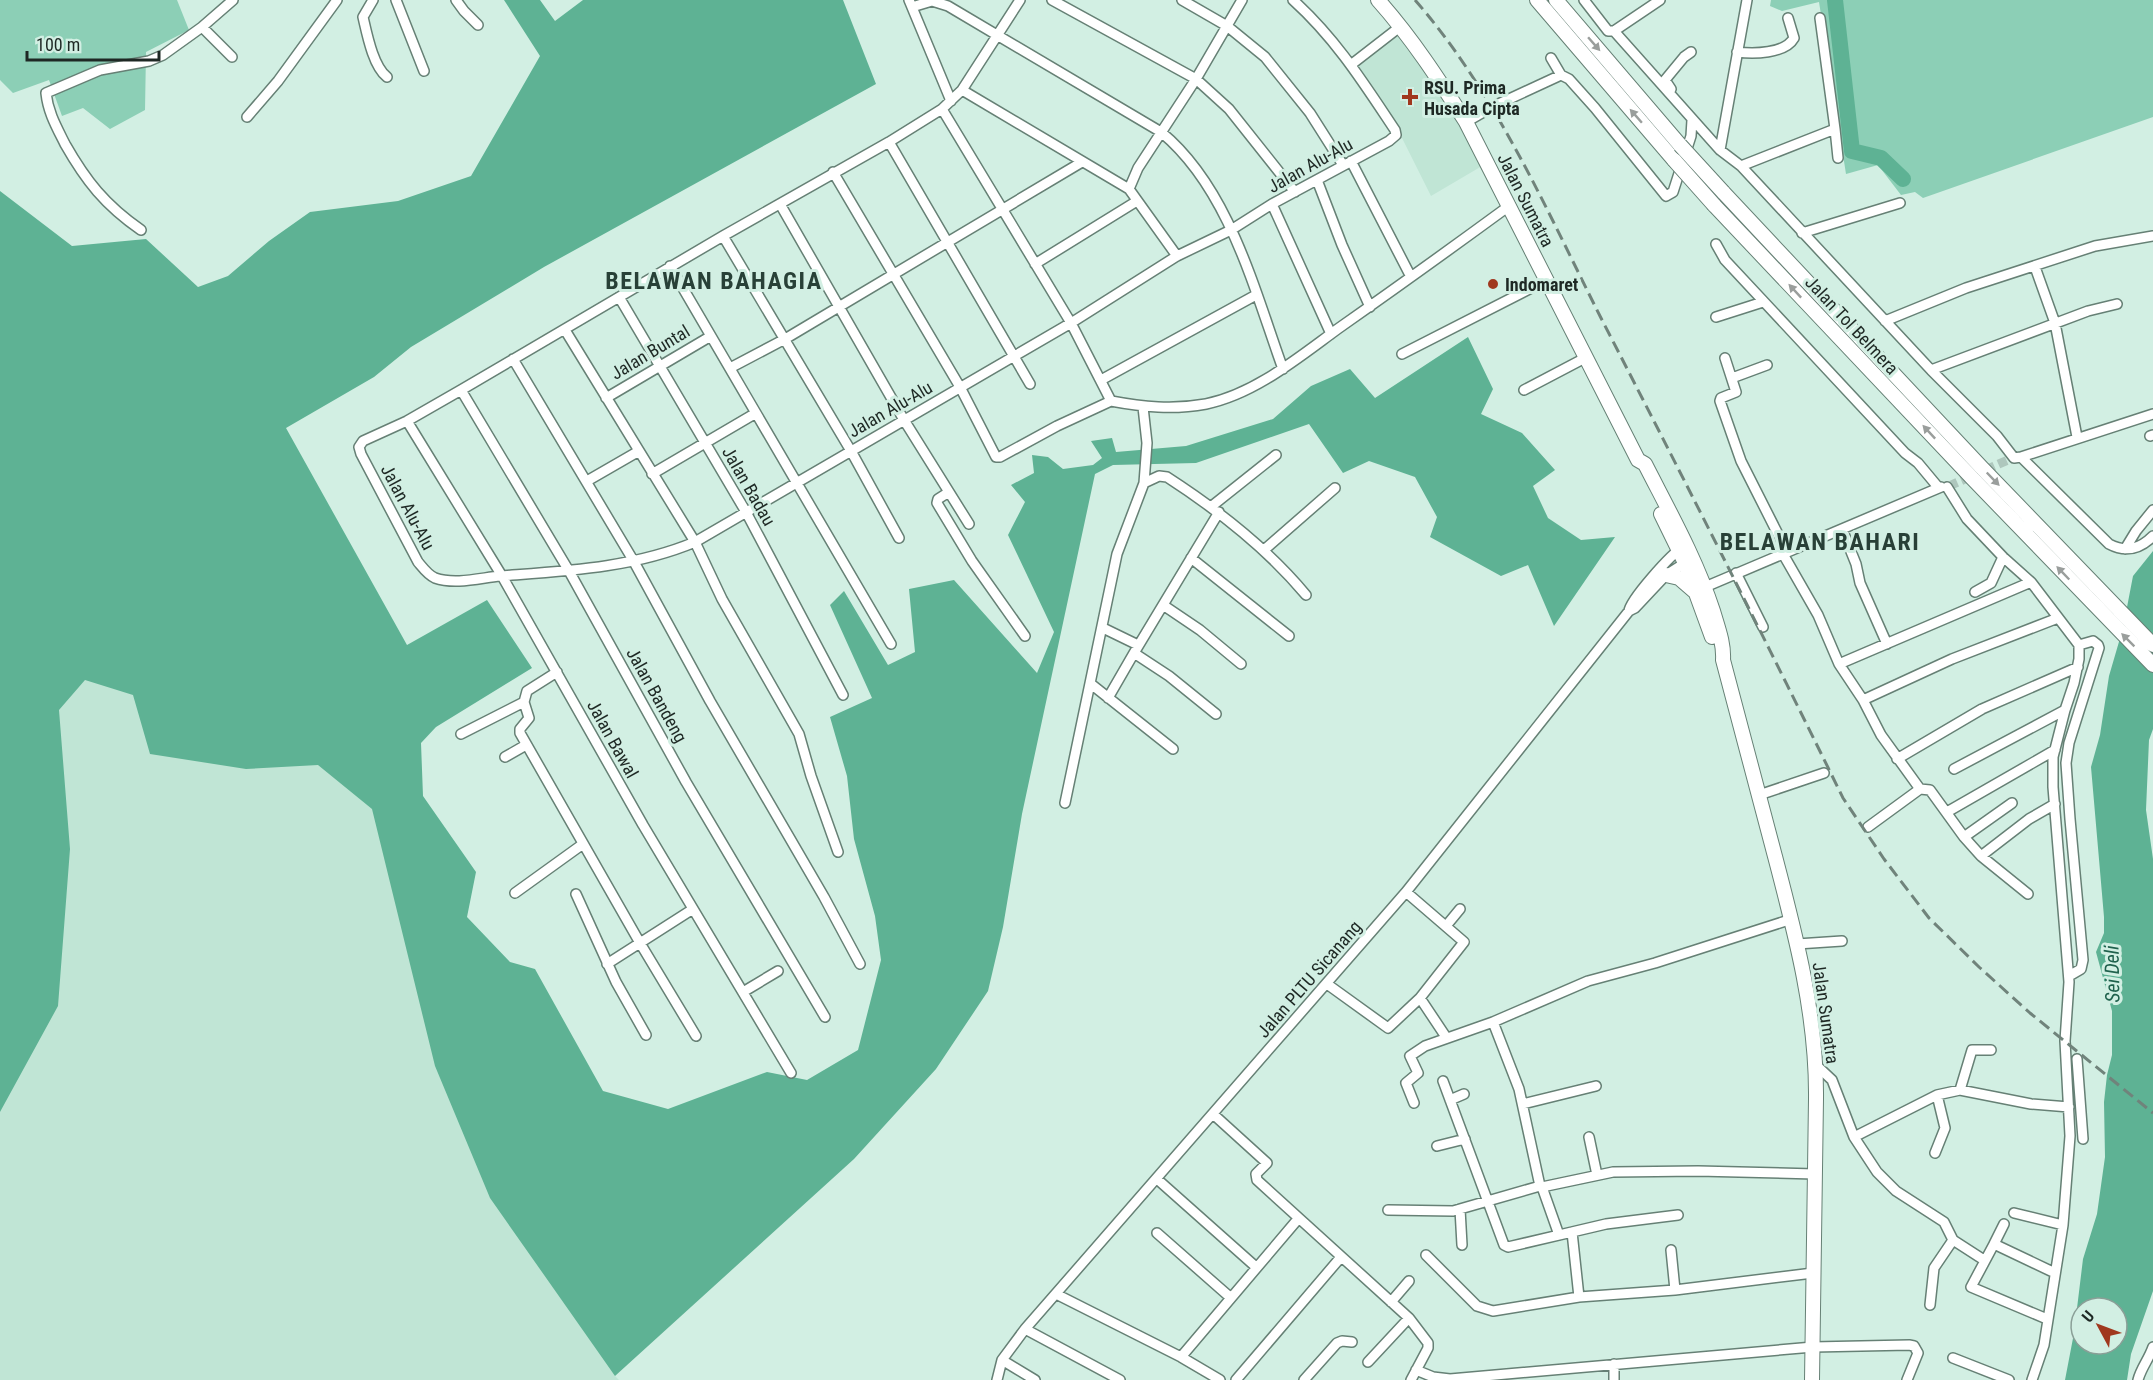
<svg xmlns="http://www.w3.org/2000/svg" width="2153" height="1380" font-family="'Roboto Condensed',sans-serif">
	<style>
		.built { fill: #c0e5d5 }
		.green { fill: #8ccfb6 }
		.water { fill: #5eb294; fill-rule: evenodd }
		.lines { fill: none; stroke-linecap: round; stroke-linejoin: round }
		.river { stroke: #5eb294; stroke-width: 16 }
		.minor-tunnel { stroke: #aec7bd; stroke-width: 9; stroke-dasharray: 9 4.5; stroke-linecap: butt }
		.minor-casing { stroke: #668075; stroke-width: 12 }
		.highway-casing { stroke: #668075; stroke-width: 16 }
		.minor { stroke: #fff; stroke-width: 9 }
		.highway { stroke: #fff; stroke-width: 14 }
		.rail { stroke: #70837b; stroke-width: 3; stroke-dasharray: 12 6; stroke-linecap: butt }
		.highway-bridge-casing { stroke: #668075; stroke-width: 16; stroke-linecap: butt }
		.highway-bridge { stroke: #fff; stroke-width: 14 }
		.oneway { fill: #9a9e9c }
		.poi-dot { fill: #a0381e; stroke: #d2efe3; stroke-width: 2 }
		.labels { text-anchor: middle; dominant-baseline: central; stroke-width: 6; stroke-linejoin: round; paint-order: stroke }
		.poi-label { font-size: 18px; font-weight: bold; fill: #1e2824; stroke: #d2efe3; text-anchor: start }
		.street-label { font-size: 18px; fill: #1e2824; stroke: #d2efe3 }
		.water-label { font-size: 20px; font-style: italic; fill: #1f614c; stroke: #d2efe3 }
		.district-label { font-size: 24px; font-weight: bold; letter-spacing: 1.5px; fill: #284037; stroke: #d2efe3 }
	</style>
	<rect width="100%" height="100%" fill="#d2efe3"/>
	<!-- built -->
	<path class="built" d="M 1401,26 L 1463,123 L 1482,166 L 1431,196 L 1401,136 L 1352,64 Z
		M 87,652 L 326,750 L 398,823 L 615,1376 L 619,1380 L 0,1380 L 0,1050 L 39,703 Z"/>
	<!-- green -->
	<path class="green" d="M 0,0 L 177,0 L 189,30 L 146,52 L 145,110 L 110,129 L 83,108 L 62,116 L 49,80 L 13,93 L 0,80 Z
		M 1771,0 L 2153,0 L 2153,117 L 1923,198 L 1915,192 L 1901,195 L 1878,165 L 1846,174 L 1819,2 L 1782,11 L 1770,6 Z"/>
	<!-- water -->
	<path class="water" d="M 504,0 L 540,0 L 555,21 L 583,0 L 843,0 L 876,84 L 544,267 L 411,347 L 374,377 L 286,428 L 407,645 L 487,600 L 532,668 L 436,727 L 421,743 L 423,796 L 476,872 L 467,917 L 510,962 L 535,969 L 603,1091 L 668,1109 L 767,1072 L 807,1080 L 858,1050 L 881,960 L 875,916 L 854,839 L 847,776 L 830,717 L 872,698 L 830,605 L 844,591 L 888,665 L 915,652 L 909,589 L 954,580 L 1037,673 L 1054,632 L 1008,535 L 1025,502 L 1011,485 L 1034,473 L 1032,455 L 1048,457 L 1063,469 L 1093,465 L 1102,458 L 1091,441 L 1112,438 L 1116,452 L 1186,446 L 1273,419 L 1311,386 L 1350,369 L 1375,398 L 1468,337 L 1493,389 L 1481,414 L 1522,433 L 1555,470 L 1533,486 L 1548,518 L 1581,540 L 1615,537 L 1554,626 L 1528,565 L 1501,576 L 1430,537 L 1437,517 L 1415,477 L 1369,461 L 1343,473 L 1309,424 L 1196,463 L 1113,465 L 1095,474 L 1022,814 L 1003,927 L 988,991 L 936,1069 L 854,1159 L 615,1376 L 490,1198 L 435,1066 L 372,809 L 318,765 L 246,769 L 150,754 L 133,695 L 85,680 L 59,710 L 70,849 L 58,1006 L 0,1112 L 0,191 L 72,246 L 146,239 L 198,287 L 228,276 L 269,241 L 310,212 L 398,201 L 471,176 L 540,56 Z
		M 2153,551 L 2153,729 L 2149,740 L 2146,810 L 2153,859 L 2153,1291 L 2131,1354 L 2127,1380 L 2065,1380 L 2074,1333 L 2083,1259 L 2097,1214 L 2105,1157 L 2104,1102 L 2107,1075 L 2112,1055 L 2112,1011 L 2096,952 L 2104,933 L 2104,917 L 2091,767 L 2100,735 L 2109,676 L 2123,628 L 2133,576 ZM 2081,1308 L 2117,1308 L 2117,1344 L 2081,1344 Z"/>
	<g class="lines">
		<!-- river -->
		<path class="river" d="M 1835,0 L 1852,151 L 1881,158 L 1903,179"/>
		<!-- minor-tunnel -->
		<path class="minor-tunnel" d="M 1949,486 L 2008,460"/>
		<defs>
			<path id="minor" d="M 373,0 L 363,17 C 367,34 373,66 387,77
				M 396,0 L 424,71
				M 456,0 L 464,11 L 478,25
				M 909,0 L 951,101
				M 1020,0 L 962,90 L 942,109 L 889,142 L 723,236 L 461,390 L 407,421 L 363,441 L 359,447 L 361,454 L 418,562 C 423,568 428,575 435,578 C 455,585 480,578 500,576 C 565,571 633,568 695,542 L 1071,323 L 1177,256 L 1231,230 L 1272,204 L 1389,141 L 1396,135 L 1395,130 C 1363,82 1336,39 1293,0
				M 1052,0 L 1196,79 L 1229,109 L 1295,192
				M 1182,0 L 1227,26 L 1265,57 L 1310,113 L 1343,165
				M 1584,0 L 1608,31 L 1614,31 L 1720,150 L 1741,166 L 1931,370 L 1997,436 L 2014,458 L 2021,457 L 2109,544 C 2126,553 2140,549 2153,536
				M 912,7 L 932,1 L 948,6 L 1161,132 C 1229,188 1254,289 1283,369
				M 202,27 L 232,57
				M 1614,31 L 1660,0
				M 1737,52 C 1753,54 1785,54 1794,38 L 1788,18
				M 1551,58 L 1561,75 L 1569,79 L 1595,108 L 1666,196 L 1673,192 L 1691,136 L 1692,120
				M 1352,64 L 1401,26
				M 1671,89 L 1665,80 L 1684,57 L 1691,52
				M 962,90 L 1129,189 L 1177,256
				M 942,109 L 1071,323 L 1111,401 C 1143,407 1173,410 1206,404 C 1255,394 1299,357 1339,328 C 1396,288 1453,247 1509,206
				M 247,117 L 278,81 L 337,0
				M 1466,122 L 1492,107 L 1561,75
				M 1835,129 L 1838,158
				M 889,142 L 1030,384
				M 1720,150 L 1747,0
				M 1351,161 L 1411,277
				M 1741,166 L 1835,129 L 1820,18
				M 833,172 L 960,387 L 996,457 L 1000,457 L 1057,426 L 1111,401
				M 1317,180 L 1342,245 L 1370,307
				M 1129,189 L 1138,168 L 1196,79 L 1242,0
				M 780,204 L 904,420 L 969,524
				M 1272,204 L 1331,334
				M 141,230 C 105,205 86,181 65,144 C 56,126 48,112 46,93 L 100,70 L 149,61 L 163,55 L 202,27 L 233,0
				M 1802,233 L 1900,203
				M 723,236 L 851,451 L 899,538
				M 1716,244 L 1725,260 L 1905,453 L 1918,463 L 1938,487
				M 1035,264 L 1137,201
				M 670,266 L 891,644
				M 2035,267 L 2055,323 L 2077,437
				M 619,297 L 746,512 L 843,695
				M 1716,317 L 1763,302
				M 1885,321 L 1966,288 L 2095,246 L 2153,236
				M 565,330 L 695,542 L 722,599 L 799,734 L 811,776 L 838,852
				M 1402,354 L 1547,280
				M 1725,358 L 1736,392 L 1721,398 L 1720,401 L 1741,461 L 1787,552
				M 513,359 L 633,560 L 710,701 L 824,897 L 860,964
				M 730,368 L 785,339 L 1082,162
				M 1931,370 L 2088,311 L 2117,304
				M 1732,378 L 1767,365
				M 1101,380 L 1256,295
				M 461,390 L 569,571 L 686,782 L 825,1017
				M 1524,390 L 1585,358
				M 606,398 L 711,336
				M 407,421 L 502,576 L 643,825 L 791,1073
				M 2150,436 L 2153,435
				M 2021,457 L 2153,414
				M 652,474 L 756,413
				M 587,481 L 639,451
				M 1144,483 L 1159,476 L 1167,477 C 1218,510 1267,548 1306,595
				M 1947,487 L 1967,519 L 2003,557 L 2031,582 L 2079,645 L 2079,659 L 2074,683 L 2065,710 L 2053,757 L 2053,787 L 2069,982 L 2065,1041 L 2070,1136 L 2063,1225 L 2044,1345 L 2032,1380
				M 949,492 L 938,499 L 937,503 L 972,561 L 1025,636
				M 1212,506 L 1276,455
				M 1842,529 L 1856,564 L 1860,583 L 1887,644
				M 2125,549 L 2136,531 L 2153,510
				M 1264,550 L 1335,488
				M 1783,554 L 1818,615 L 1839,664 L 1863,700 L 1881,735 L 1920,789 L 1868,827
				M 1191,558 L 1289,636
				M 1736,573 L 1763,627
				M 1705,587 L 1941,487
				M 1975,592 L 1991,583 L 2003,557
				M 1163,605 L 1200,630 L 1241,664
				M 1629,611 C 1630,600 1671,554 1682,548
				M 1103,628 L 1138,645
				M 1134,653 L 1169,676 L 1216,714
				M 1839,664 L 2031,582
				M 557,672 L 527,691 L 524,702 L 529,718 L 520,729 L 520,733 L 640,943 L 696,1036
				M 1091,684 L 1173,749
				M 1108,698 L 1134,653 L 1219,512
				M 1863,700 L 1952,659 L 2058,618
				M 461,734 L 524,702
				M 505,757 L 526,745
				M 1897,759 L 1982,709 L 2078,667
				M 1954,769 L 2065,710
				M 1920,789 L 1930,790 L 1964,837 L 1981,856 L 2028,894
				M 1759,795 L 1824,773
				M 1065,803 L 1117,554 L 1144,483 L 1147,443 L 1143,407
				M 1947,812 L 2055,750
				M 1964,837 L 2012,803
				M 1981,856 L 2029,819 L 2055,804
				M 515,893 L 583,844
				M 576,894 L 616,982 L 646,1035
				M 1446,926 L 1460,909
				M 1797,944 L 1842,941
				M 607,964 L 693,909
				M 2069,976 L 2081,969 L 2083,960 L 2070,819 L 2066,763 L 2069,743 L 2099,648 L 2098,645 L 2093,641 L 2079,645
				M 1327,984 L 1388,1028 L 1420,998 L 1464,942 L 1406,892
				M 743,992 L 778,971
				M 1420,998 L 1446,1037
				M 1493,1022 L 1519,1089 L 1540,1186
				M 2077,1059 L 2083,1139
				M 1816,1065 L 1832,1080 L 1854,1137 L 1877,1172 L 1896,1191 L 1944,1222 L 1953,1240 L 1984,1260
				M 1443,1081 L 1504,1245 L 1508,1247 L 1572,1232 L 1579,1297
				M 1960,1090 L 1972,1050 L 1991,1050
				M 1450,1100 L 1464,1094
				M 1414,1103 L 1406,1083 L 1418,1073 L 1410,1056 L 1425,1046 L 1493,1022 L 1588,981 L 1655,963 L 1792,919
				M 1523,1104 L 1596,1086
				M 1213,1114 L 1267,1163 L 1256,1174 L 1257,1180 L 1409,1318 L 1428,1343 L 1428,1348 L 1411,1380
				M 1589,1137 L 1597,1175
				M 1854,1137 L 1937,1095 L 1960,1090 L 2031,1104 L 2069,1107
				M 1437,1146 L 1465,1139
				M 1935,1153 L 1945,1128 L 1937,1095
				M 1157,1179 L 1256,1267
				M 1542,1187 L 1559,1235
				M 1460,1209 L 1462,1245
				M 1388,1210 L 1453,1211 L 1540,1186 L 1542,1187 L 1613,1172 L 1698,1171 L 1815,1174
				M 2014,1213 L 2063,1225
				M 1572,1232 L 1606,1224 L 1678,1215
				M 1157,1233 L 1231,1298
				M 1994,1244 L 2004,1224
				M 1671,1250 L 1675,1290
				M 1426,1255 L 1477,1306 L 1493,1311 L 1579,1297 L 1675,1290 L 1813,1273
				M 1056,1294 L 1181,1357 L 1220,1380
				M 1391,1302 L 1409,1281
				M 1930,1305 L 1934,1268 L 1953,1240
				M 2047,1319 L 1971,1287 L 1994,1244 L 2055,1273
				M 1025,1329 L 1120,1380
				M 1181,1357 L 1298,1219
				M 1953,1358 L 2009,1380
				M 1002,1360 L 1035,1380
				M 1368,1362 L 1409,1318
				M 1614,1364 L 1614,1380
				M 1416,1370 L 1433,1377 L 1450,1379 L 1813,1347 L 1909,1345 L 1914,1346 L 1918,1353 L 1907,1380
				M 997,1380 L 1002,1360 L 1025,1329 L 1406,892 L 1629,611 L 1635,608 L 1666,575 L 1688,561
				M 1236,1380 L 1341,1257
				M 1304,1380 L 1337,1343 L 1342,1341 L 1352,1342
				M 2138,1380 C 2141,1368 2149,1359 2153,1347"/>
			<path id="highway" d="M 1378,0 C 1412,38 1439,80 1466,122 L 1638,460 L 1645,464 C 1670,513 1696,559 1713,611 C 1718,628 1724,643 1723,660 C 1740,722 1756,784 1772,845 C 1794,929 1817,1012 1816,1099 L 1812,1380
				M 1537,0 L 1674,160
				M 1556,0 L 1680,145
				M 1723,192 L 1982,468 L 2153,645
				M 1714,205 L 1973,479 L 2153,665
				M 1661,514 L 1685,563 L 1712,637
				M 1666,575 L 1679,578 L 1694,591"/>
		</defs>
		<!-- minor casing -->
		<use href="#minor" class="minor-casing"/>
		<!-- highway casing -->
		<use href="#highway" class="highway-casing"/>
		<!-- minor -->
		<use href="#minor" class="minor"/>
		<!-- highway -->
		<use href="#highway" class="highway"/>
		<!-- rail -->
		<path class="rail" d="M 1415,0 C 1496,93 1546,209 1601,318 C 1683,477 1764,637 1843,798 L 1884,859 L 1929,918 L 1979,967 L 2030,1013 L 2153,1113"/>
		<defs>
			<path id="highway-bridge" d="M 1680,145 L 1723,192
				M 1674,160 L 1714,205"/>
		</defs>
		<!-- highway-bridge casing -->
		<use href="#highway-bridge" class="highway-bridge-casing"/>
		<!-- highway-bridge -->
		<use href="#highway-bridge" class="highway-bridge"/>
	</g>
	<!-- one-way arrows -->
	<defs><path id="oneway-solid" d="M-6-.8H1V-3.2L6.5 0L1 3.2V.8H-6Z" transform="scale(1.5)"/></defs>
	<g class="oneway">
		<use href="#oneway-solid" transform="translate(1594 44) rotate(49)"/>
		<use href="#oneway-solid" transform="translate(1636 116) rotate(-131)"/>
		<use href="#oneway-solid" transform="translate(1795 291) rotate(-133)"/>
		<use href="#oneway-solid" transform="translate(1929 432) rotate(-133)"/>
		<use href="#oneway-solid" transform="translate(1993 479) rotate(46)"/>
		<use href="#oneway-solid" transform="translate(2063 573) rotate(-134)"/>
		<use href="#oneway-solid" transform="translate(2128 640) rotate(-135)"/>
	</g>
	<!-- markers -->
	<g class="poi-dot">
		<path d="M1407 88h6v6h6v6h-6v6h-6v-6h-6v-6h6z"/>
		<circle cx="1493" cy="284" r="6"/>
	</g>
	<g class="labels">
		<!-- poi labels -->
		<g class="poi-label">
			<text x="1424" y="87">RSU. Prima<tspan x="1424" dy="21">Husada Cipta</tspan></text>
			<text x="1505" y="284">Indomaret</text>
		</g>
		<!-- street labels -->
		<g class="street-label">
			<text transform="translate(1310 165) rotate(-29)">Jalan Alu-Alu</text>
			<text transform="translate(1526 200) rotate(63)">Jalan Sumatra</text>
			<text transform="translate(1852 325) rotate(47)">Jalan Tol Belmera</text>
			<text transform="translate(650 352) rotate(-31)">Jalan Buntal</text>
			<text transform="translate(890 409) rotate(-30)">Jalan Alu-Alu</text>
			<text transform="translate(749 486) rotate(60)">Jalan Badau</text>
			<text transform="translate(408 507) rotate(62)">Jalan Alu-Alu</text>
			<text transform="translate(657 695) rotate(61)">Jalan Bandeng</text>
			<text transform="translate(613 739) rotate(61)">Jalan Bawal</text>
			<text transform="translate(1309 979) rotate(-49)">Jalan PLTU Sicanang</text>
			<text transform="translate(1826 1013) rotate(82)">Jalan Sumatra</text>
		</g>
		<!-- water labels -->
		<g class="water-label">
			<text transform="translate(2112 974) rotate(-91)">Sei Deli</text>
		</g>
		<!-- district labels -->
		<g class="district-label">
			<text x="714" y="281">BELAWAN BAHAGIA</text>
			<text x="1820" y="542">BELAWAN BAHARI</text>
		</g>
	</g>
	<!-- north arrow -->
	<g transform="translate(2099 1326) rotate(311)"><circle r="28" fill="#d2efe3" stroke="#8a9f97" stroke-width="1.5"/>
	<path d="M0-4.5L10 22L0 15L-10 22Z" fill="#a0381e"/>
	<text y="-9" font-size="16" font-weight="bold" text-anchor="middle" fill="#1e2824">U</text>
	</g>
	<!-- scale -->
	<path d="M27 51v9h132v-9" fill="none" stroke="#1e2824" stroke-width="3"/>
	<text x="36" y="51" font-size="18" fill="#1e2824" stroke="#d2efe3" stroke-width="4.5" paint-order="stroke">100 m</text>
</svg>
